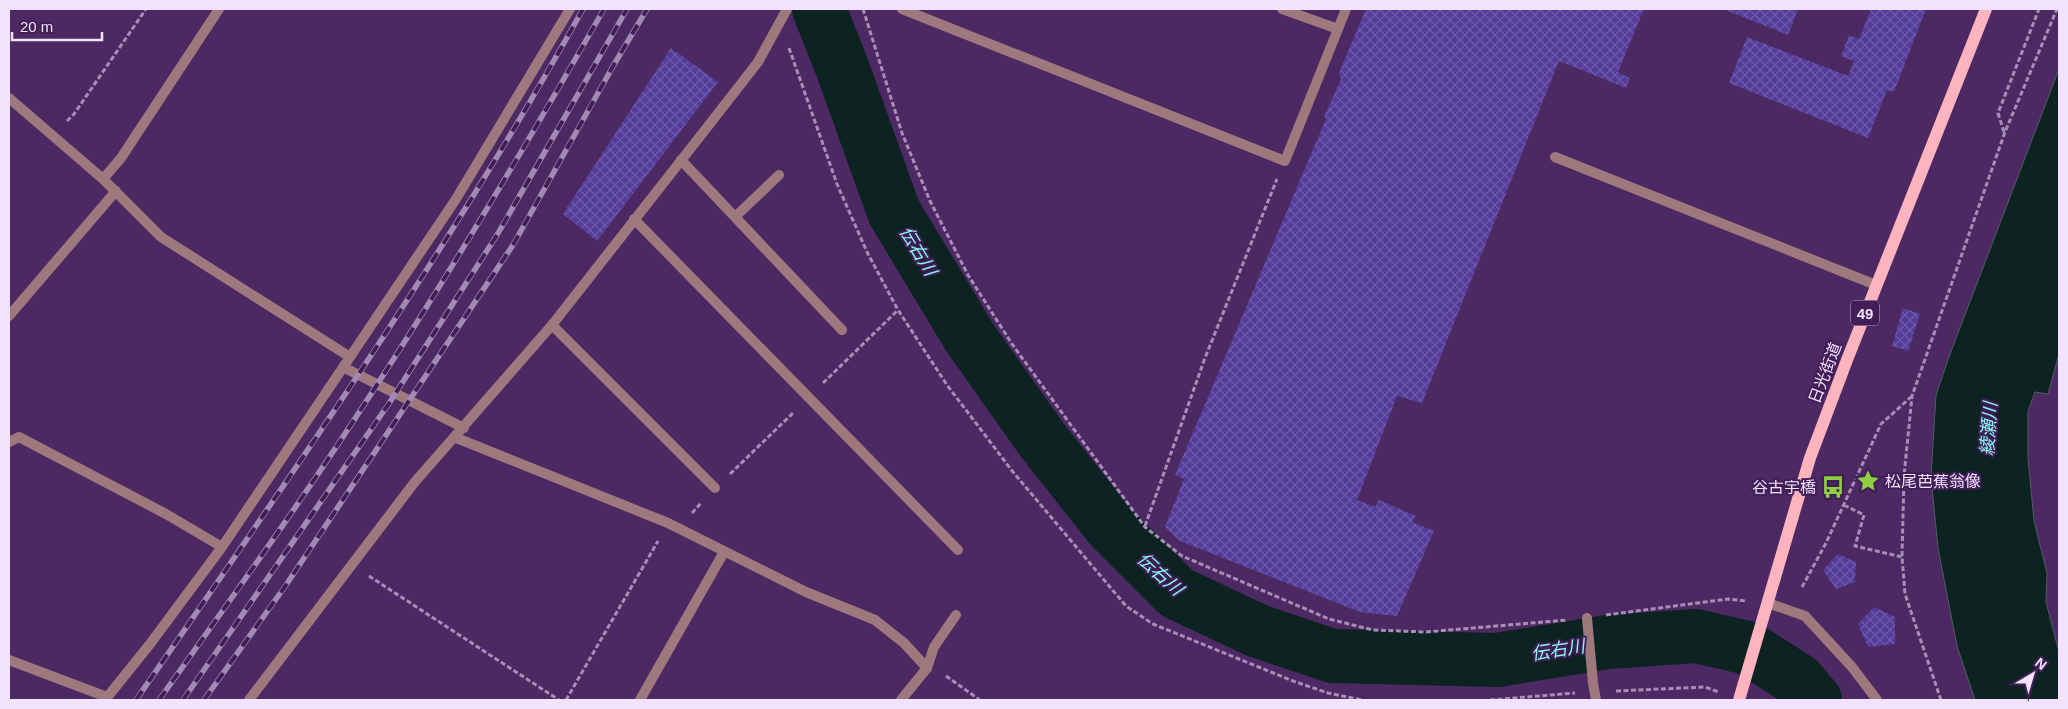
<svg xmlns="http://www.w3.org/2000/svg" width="2068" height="709" font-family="Helvetica,'Noto Sans JP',sans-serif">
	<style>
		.water { fill: #0c2322; stroke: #515c64 }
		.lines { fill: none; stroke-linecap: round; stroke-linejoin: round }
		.river { stroke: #0c2322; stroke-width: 54 }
		.building { fill: url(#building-cross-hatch) }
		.path { stroke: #a78eb7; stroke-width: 3; stroke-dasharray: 5 2.5; stroke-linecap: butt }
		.service { stroke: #9d797d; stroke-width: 10 }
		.minor { stroke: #9d797d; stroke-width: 10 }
		.primary { stroke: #feb4be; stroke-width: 12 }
		.rail-casing { stroke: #a38ab4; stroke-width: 5.5 }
		.rail { stroke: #411e56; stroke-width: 4; stroke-dasharray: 11; stroke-linecap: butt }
		.labels { text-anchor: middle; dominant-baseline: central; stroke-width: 4; stroke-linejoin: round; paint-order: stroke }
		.shield { fill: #411e56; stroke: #bda7cc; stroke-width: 1 }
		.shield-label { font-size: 15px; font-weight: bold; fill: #f2e2fe }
		.street-label { font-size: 16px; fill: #f2e2fe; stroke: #411e56 }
		.poi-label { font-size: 16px; fill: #f2e2fe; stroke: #411e56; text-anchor: start }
		.water-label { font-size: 18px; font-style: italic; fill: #87f8f2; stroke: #411e56 }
	</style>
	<defs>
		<pattern id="building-cross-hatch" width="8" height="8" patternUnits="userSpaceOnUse" patternTransform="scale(1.25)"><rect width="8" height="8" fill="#543d9a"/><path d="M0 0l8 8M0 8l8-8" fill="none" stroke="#6d59a9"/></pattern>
	</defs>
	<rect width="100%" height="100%" fill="#4c2962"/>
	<!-- water -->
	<path class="water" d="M 2059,69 L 2059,354 L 2048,394 L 2035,392 L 2028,411 L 2028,458 L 2034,521 L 2047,573 L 2046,602 L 2059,652 L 2059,700 L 1975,700 L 1957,646 L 1938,548 L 1931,477 L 1936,395 L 1950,354 Z"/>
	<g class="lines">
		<!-- river -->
		<path class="river" d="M 819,9 L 842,67 L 894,212 L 970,338 L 1043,441 L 1111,527 L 1177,593 L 1258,631 L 1332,656 L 1497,660 L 1608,642 L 1696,636 L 1748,648 L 1798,680 L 1815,700"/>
	</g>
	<!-- building -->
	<path class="building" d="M 1366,9 L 1644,9 L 1618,72 L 1630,78 L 1626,88 L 1559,61 L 1422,403 L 1397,396 L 1357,500 L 1375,507 L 1379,500 L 1416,516 L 1412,522 L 1434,531 L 1397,616 L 1360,612 L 1180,541 L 1165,527 L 1184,479 L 1175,475 L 1326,119 L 1324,117 L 1341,79 L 1339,73 Z
		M 1723,9 L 1798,9 L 1788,35 Z
		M 1871,9 L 1926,9 L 1894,92 L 1887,90 L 1868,138 L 1729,83 L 1747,37 L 1848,76 L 1854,61 L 1841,56 L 1849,35 L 1859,39 Z
		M 671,48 L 718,82 L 597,241 L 563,214 Z
		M 1903,308 L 1920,314 L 1908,351 L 1892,346 Z
		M 1838,554 L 1856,562 L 1855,582 L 1836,589 L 1823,570 Z
		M 1874,607 L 1895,617 L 1895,644 L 1868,647 L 1858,624 Z"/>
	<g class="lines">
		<!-- path -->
		<path class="path" d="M 863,9 L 902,133 L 930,201 L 968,275 L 1012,344 L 1145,527 L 1182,556 L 1329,619 L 1373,630 L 1426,632 L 1567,620
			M 789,48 L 837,184 L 867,252 L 898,310 L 947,385 L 1013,472 L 1126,606 L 1153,624 L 1293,681 L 1328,693 L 1362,700
			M 67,121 L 74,114 L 146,9
			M 2004,132 L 1998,113 L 2039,9
			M 823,383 L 898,310
			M 730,474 L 794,412
			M 1844,505 L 1864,515 L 1855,546 L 1902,557
			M 692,513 L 701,503
			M 1145,526 L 1205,358 L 1277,179
			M 369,576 L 559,700
			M 1802,587 L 1826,543 L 1881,424 L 1911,397
			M 1606,615 L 1728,599 L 1746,601
			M 946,676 L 980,700
			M 1616,691 L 1705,687 L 1719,692
			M 566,700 L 658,541
			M 1490,700 L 1575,693
			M 1941,700 L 1905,594 L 1902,557 L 1904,476 L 1912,396 L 2005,132 L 2057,9"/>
		<!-- service -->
		<path class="service" d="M 902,9 L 1285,161 L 1346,9
			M 1282,9 L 1338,29
			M 1555,157 L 1876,285
			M 681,160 L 842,330
			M 735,217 L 779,175
			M 634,219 L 958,550
			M 552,325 L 715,488
			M 9,660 L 107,697
			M 927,668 L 934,647 L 956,615
			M 640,700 L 724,552"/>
		<!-- minor -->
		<path class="minor" d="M 9,98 L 103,179 L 161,237 L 350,357
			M 103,179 L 121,158 L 219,9
			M 9,316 L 116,191
			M 343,367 L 464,428
			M 454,437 L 668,523 L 806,592 L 875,620 L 904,643 L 927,668 L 901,700
			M 9,442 L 19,437 L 166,514 L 222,547
			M 1768,603 L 1805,616 L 1852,667 L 1877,700
			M 1587,618 L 1593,683 L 1596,700
			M 105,700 L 150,644 L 222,547 L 350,357 L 456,199 L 570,9
			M 249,700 L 414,483 L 552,325 L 705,130 L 758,62 L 787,9"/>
		<!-- primary -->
		<path class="primary" d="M 1739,700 L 1810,458 L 1847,360 L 1986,9"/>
		<defs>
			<path id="rail" d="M 136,700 C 292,474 450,249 583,9
				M 159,700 C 231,599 304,498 371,394 C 453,268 530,139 604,9
				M 183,700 L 388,405 L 497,235 L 627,9
				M 204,700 L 286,585 L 513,245 L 612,68 L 647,9"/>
		</defs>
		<!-- rail casing -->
		<use href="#rail" class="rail-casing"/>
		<!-- rail -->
		<use href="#rail" class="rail"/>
	</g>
	<!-- icons -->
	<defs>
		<symbol id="sight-bare" viewBox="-9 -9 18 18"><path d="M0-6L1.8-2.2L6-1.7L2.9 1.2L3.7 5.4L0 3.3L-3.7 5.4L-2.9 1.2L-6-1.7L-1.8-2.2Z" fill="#8fcd42" stroke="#411e56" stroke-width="2.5" paint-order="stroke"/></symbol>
		<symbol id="bus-bare" viewBox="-9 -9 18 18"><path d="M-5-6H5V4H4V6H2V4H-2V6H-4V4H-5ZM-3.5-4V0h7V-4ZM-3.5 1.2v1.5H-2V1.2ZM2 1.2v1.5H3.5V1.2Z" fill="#8fcd42" stroke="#411e56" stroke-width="2.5" paint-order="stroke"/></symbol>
	</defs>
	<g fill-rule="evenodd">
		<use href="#sight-bare" x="1852" y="465" width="32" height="32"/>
		<use href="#bus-bare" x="1817" y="471" width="32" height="32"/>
	</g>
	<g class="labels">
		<!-- shield labels -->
		<rect class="shield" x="1851" y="300.5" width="28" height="25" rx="4"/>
		<g class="shield-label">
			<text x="1865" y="313">49</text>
		</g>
		<!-- street labels -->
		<g class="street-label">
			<text transform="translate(1825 373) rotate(-69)">日光街道</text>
		</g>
		<!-- poi labels -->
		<g class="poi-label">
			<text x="1885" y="481">松尾芭蕉翁像</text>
			<text x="1816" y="487" text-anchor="end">谷古宇橋</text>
		</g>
		<!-- water labels -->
		<g class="water-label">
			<text transform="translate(918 251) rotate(59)">伝右川</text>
			<text transform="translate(1989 429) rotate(-86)">綾瀬川</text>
			<text transform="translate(1160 574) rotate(42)">伝右川</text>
			<text transform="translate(1558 650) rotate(-9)">伝右川</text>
		</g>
	</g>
	<!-- border -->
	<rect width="2068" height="709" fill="none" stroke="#f2e2fe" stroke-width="20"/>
	<!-- north arrow -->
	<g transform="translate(2033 674) rotate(38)" stroke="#411e56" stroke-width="4" paint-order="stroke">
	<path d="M0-4L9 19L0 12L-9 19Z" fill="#f2e2fe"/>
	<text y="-8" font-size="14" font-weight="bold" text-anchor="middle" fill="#f2e2fe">N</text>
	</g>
	<!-- scale -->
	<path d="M12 32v8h90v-8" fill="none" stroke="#f2e2fe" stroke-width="2.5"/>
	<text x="20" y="32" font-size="15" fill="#f2e2fe" stroke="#411e56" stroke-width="4" paint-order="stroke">20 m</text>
</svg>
